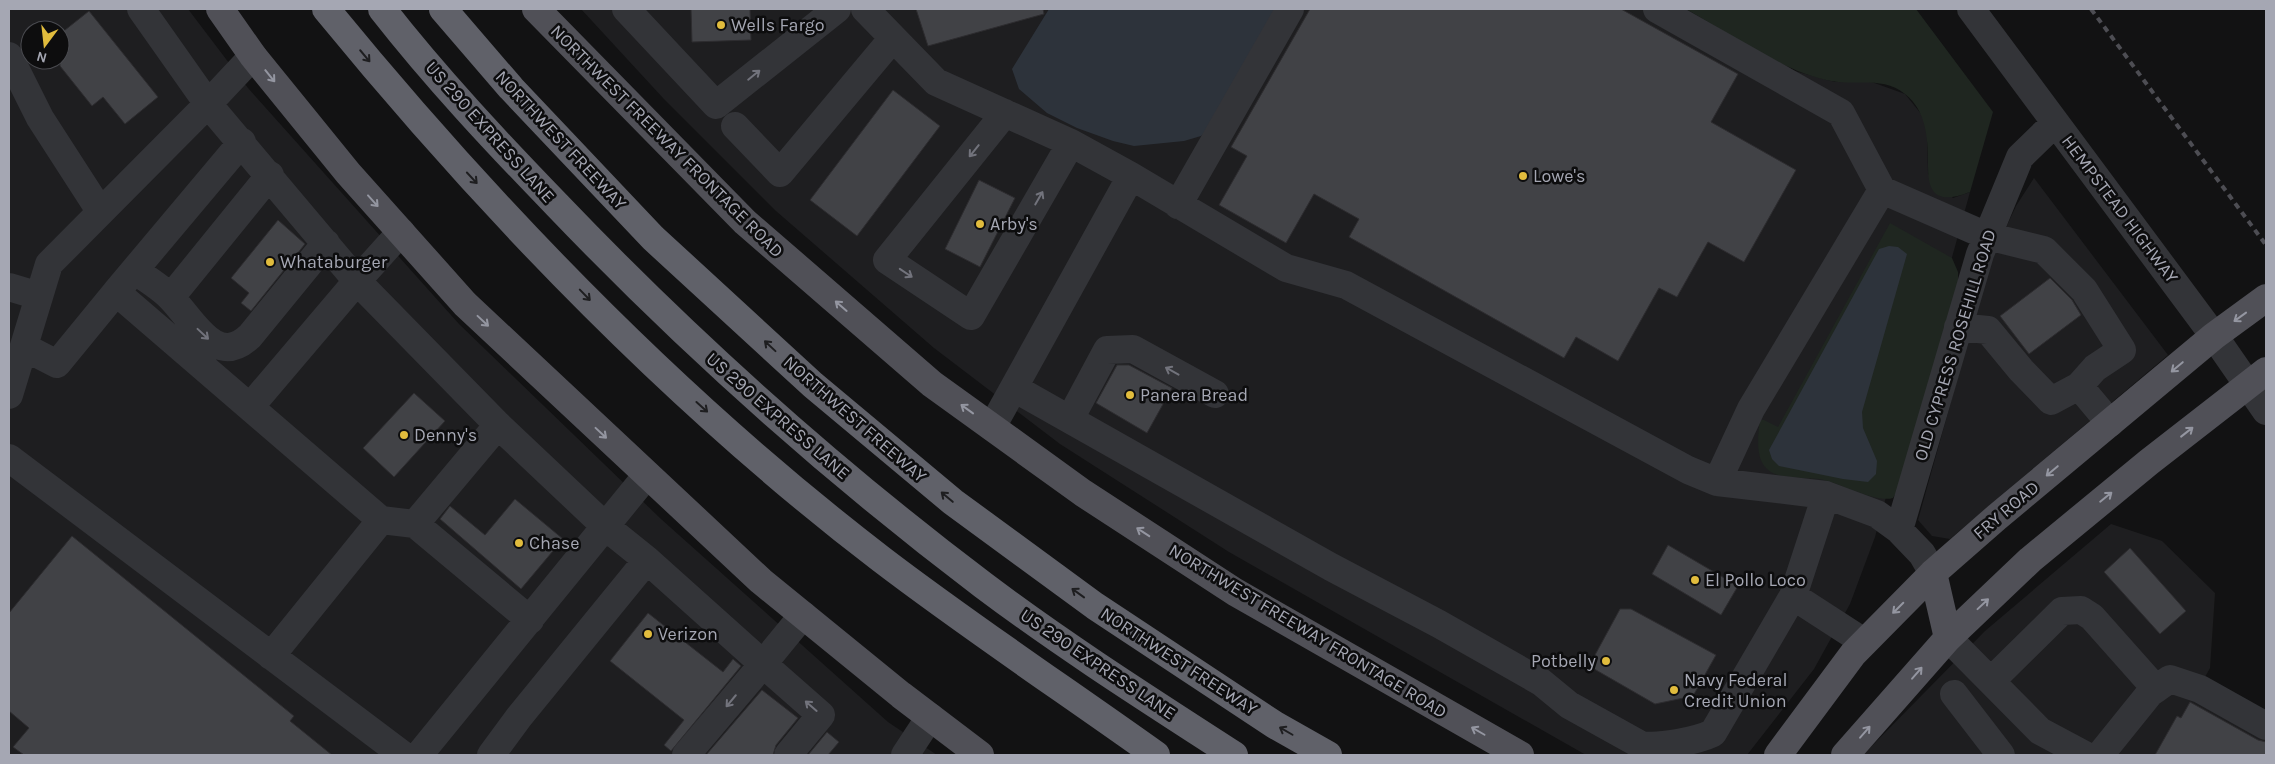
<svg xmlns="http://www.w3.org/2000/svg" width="2275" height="764" font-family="Karla,sans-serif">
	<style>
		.built { fill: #1e1e20; fill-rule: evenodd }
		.green { fill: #1f2620 }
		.water { fill: #2d333b }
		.building { fill: #414246; stroke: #2d2c2f }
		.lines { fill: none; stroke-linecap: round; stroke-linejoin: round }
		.minor { stroke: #333438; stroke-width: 28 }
		.major { stroke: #505057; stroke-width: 28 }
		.highway { stroke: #606169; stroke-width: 28 }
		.rail { stroke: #4d4d53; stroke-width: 4; stroke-dasharray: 6 5; stroke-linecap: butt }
		.oneway { stroke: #1e1e20 }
		.oneway2 { stroke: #72737c }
		.oneway3 { stroke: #9496a1 }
		.poi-dot { fill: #e1bc3d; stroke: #0d0d0e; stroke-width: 2 }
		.labels { text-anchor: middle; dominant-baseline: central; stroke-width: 5; stroke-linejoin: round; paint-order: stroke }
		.poi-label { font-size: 18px; fill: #a5a7b3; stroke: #0d0d0e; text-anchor: start }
		.street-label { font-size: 18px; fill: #a5a7b3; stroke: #0d0d0e }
	</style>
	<rect width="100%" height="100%" fill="#121213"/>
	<!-- built -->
	<path class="built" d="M 9,9 L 188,9 L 248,88 L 459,324 L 661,519 L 888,722 L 937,755 L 9,755 ZM 30,30 L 60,30 L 60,60 L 30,60 Z
		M 581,9 L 1686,9 L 1795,71 L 1835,82 L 1869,81 L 1905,94 L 1922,115 L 1927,130 L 1928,174 L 1953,198 L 1970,192 L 1875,537 L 1850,604 L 1814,669 L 1747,755 L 1586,755 L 1229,552 L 1060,444 L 934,348 L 776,211 L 663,98 Z
		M 2034,178 L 2168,355 L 1950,539 L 1932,536 L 1918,520 L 1990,262 L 2016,206 Z
		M 2111,524 L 2162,541 L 2215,593 L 2210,668 L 2205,677 L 2266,712 L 2266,755 L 1863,755 L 1985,631 Z"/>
	<!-- green -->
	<path class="green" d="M 1686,9 L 1916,9 L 1993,112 L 1970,192 C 1959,196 1940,203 1932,189 C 1928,182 1928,171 1928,163 C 1928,138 1926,110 1905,94 C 1883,76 1856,86 1831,81 C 1781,71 1731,34 1686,9 Z
		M 1890,223 L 1952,258 L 1958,272 L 1958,291 L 1908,474 L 1893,498 C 1877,503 1843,485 1824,480 C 1807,476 1777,481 1766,468 C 1755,456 1758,435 1760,420 L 1764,420 L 1778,427 Z"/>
	<!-- water -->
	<path class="water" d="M 1049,9 L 1278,9 L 1213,124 L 1201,136 L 1184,141 L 1134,146 L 1113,141 L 1077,128 L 1047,113 L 1019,89 L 1012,69 Z
		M 1889,246 L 1898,247 L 1907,254 L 1862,412 L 1863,428 L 1877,461 L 1876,474 L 1868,482 L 1843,479 L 1779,466 L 1772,459 L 1769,450 L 1879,249 Z"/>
	<!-- building -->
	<path class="building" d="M 691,9 L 750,9 L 751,40 L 692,42 Z
		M 916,9 L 1043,9 L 1044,14 L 928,46 Z
		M 1310,9 L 1621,9 L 1738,74 L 1711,122 L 1796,170 L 1744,262 L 1708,242 L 1677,297 L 1659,288 L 1618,361 L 1576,337 L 1564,358 L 1349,237 L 1359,219 L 1314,194 L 1286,243 L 1219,205 L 1247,156 L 1231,147 Z
		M 89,11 L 158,97 L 125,124 L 103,97 L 92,106 L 60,66 L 60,34 Z
		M 893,90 L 940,126 L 857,236 L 810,200 Z
		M 979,180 L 1015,198 L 980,267 L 945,249 Z
		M 278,220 L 305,244 L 251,311 L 241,303 L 249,293 L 231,278 Z
		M 2050,278 L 2072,300 L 2081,315 L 2029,354 L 2000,316 Z
		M 1117,365 L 1129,365 L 1172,388 L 1147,433 L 1096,403 Z
		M 414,393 L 445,421 L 394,477 L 363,448 Z
		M 515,499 L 563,539 L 521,589 L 440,519 L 450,506 L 485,535 Z
		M 72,536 L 294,716 L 290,721 L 332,755 L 24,755 L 13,747 L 29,728 L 9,711 L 9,613 Z
		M 1668,545 L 1738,586 L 1721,615 L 1652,574 Z
		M 2130,548 L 2186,611 L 2160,634 L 2104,572 Z
		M 1620,609 L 1631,609 L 1716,655 L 1693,696 L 1655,704 L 1589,666 Z
		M 648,613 L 723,672 L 733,659 L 741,666 L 671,751 L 664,745 L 684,720 L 610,661 Z
		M 762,690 L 798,718 L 776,745 L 773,755 L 706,755 Z
		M 2190,702 L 2258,740 L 2266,742 L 2266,755 L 2155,755 L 2177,716 L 2181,718 Z
		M 827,732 L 839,742 L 828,755 L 808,755 Z"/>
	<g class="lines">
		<!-- minor -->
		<path class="minor" d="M 141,9 L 208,104 L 357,281 L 250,407
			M 626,9 L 716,105 L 837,9
			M 865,9 L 936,82 L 1071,143 L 1131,176 L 1286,268 L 1346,285 L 1688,470 L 1717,482 L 1826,495 L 1877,514 L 1899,530
			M 1657,9 L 1841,113 L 1882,190
			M 1971,9 L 2214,336 L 2266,411
			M 9,56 L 40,118 L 100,211
			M 1005,113 L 887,260 L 971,316 L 1071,143
			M 735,126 L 780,173 L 893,38
			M 242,142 L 116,292 L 381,520
			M 1178,205 L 1290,9
			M 401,232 L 357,281 L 498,425 L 606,527 L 647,560 L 763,664 L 803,615
			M 135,271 C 147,279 162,288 172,299 C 194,322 216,368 250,336 L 326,243
			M 9,287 L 39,296
			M 171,297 L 270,175
			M 1958,327 L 1988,330 L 2021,370 L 2051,401 L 2079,386
			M 24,347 L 57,364 L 116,292
			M 1014,388 L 1331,567 L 1439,624 L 1541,682 L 1569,705 L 1641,745 C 1659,748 1696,741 1713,733 L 1793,596 L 1864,642
			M 9,395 L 49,264 L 208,104 L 253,56
			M 1070,419 L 1107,350 L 1133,349 L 1215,394
			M 992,427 L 1131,176
			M 9,458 L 403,755
			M 1717,482 L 1751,409 L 1882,190 L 1987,236 L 2044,250 L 2084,290 L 2122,350 L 2095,368 L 2079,386 L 2110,423
			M 415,524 L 498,425
			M 1933,573 L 1922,554 L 1899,530 L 1980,254 L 2020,157 L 2055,123
			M 1793,596 L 1826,495
			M 1948,638 L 2040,731 L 2085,755
			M 271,656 L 381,520 L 415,524 L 530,620
			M 1991,681 L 2062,611 L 2081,610 L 2092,617 L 2156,689
			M 1954,694 L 2001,755
			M 419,755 L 647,475
			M 491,755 L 519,717 L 647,560
			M 686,755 L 763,664 L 821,715 L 788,755
			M 905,755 L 930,717
			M 2100,755 L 2150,693 L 2170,679 L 2200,689 L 2266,726"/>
		<!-- major -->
		<path class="major" d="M 220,9 L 253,56 L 348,173 L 465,304 L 761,581 L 901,695 L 980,755
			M 536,9 L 745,222 L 932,384 L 1083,493 L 1235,592 L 1520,755
			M 1933,573 L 1948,638
			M 1778,755 L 1853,654 L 1933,573 L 1997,517 L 2214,336 L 2266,298
			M 1845,755 L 1948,638 L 2030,560 L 2149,462 L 2266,371"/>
		<!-- highway -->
		<path class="highway" d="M 326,9 C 489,208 676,402 881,559 C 970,627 1065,690 1156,755
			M 382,9 C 436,78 496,142 557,205 C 689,343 831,470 983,585 C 1064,646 1149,700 1234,755
			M 443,9 L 511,88 L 653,238 L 813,385 L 953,502 L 1095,606 L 1275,725 L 1328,755"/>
		<!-- rail -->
		<path class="rail" d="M 2091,9 L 2266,245"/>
	</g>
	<!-- one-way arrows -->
	<defs><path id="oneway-shaft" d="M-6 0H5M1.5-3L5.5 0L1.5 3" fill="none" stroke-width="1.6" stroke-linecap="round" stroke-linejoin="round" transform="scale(1.25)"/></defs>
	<g class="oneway">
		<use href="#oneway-shaft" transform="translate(365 56) rotate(50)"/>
		<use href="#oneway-shaft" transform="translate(472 178) rotate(47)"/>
		<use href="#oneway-shaft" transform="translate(585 295) rotate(46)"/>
		<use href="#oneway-shaft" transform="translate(770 346) rotate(-137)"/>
		<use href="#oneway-shaft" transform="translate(702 407) rotate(42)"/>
		<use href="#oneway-shaft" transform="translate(947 497) rotate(-140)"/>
		<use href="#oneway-shaft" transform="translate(1078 593) rotate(-144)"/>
		<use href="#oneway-shaft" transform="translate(1286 731) rotate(-150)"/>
	</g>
	<g class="oneway2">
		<use href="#oneway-shaft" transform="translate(754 75) rotate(-39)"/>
		<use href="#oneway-shaft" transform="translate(974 151) rotate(129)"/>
		<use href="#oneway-shaft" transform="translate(1039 198) rotate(-60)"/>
		<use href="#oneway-shaft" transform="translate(906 273) rotate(34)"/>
		<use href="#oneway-shaft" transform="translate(203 334) rotate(43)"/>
		<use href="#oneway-shaft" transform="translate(1172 371) rotate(-151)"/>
		<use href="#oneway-shaft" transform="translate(731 701) rotate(130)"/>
		<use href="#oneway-shaft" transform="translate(811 706) rotate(-139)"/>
	</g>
	<g class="oneway3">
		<use href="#oneway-shaft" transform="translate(270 76) rotate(51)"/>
		<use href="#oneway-shaft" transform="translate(373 201) rotate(48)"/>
		<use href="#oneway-shaft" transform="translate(841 306) rotate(-139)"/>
		<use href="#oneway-shaft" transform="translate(2240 317) rotate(144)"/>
		<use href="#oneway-shaft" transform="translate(483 321) rotate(43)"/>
		<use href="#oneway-shaft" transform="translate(2177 367) rotate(140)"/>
		<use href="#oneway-shaft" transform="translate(967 409) rotate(-144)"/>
		<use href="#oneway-shaft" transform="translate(2187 432) rotate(-38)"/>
		<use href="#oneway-shaft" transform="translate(601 433) rotate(43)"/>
		<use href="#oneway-shaft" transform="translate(2052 471) rotate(140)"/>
		<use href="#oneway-shaft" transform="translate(2106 497) rotate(-39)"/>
		<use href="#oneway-shaft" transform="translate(1143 532) rotate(-147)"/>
		<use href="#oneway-shaft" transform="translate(1983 604) rotate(-43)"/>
		<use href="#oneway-shaft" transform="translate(1898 608) rotate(135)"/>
		<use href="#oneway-shaft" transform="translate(1917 673) rotate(-49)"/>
		<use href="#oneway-shaft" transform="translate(1478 731) rotate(-150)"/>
		<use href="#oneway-shaft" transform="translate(1865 732) rotate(-49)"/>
	</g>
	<!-- markers -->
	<g class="poi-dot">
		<circle cx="721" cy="25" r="5"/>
		<circle cx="1523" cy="176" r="5"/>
		<circle cx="980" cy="224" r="5"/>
		<circle cx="270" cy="262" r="5"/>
		<circle cx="1130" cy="395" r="5"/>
		<circle cx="404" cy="435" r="5"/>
		<circle cx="519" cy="543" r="5"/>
		<circle cx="1695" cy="580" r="5"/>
		<circle cx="648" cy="634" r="5"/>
		<circle cx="1606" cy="661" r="5"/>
		<circle cx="1674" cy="690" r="5"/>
	</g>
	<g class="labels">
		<!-- poi labels -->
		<g class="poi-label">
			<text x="731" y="25">Wells Fargo</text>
			<text x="1533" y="176">Lowe's</text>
			<text x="990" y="224">Arby's</text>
			<text x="280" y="262">Whataburger</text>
			<text x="1140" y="395">Panera Bread</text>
			<text x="414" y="435">Denny's</text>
			<text x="529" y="543">Chase</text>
			<text x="1705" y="580">El Pollo Loco</text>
			<text x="658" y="634">Verizon</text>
			<text x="1596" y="661" text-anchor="end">Potbelly</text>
			<text x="1684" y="680">Navy Federal<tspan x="1684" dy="21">Credit Union</tspan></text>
		</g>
		<!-- street labels -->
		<g class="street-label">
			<text transform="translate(490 132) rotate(48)">US 290 EXPRESS LANE</text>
			<text transform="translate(561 140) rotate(47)">NORTHWEST FREEWAY</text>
			<text transform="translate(667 141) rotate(45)">NORTHWEST FREEWAY FRONTAGE ROAD</text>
			<text transform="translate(2120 209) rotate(53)">HEMPSTEAD HIGHWAY</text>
			<text transform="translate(1955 345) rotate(-73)">OLD CYPRESS ROSEHILL ROAD</text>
			<text transform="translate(778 416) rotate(41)">US 290 EXPRESS LANE</text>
			<text transform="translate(855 419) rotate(41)">NORTHWEST FREEWAY</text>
			<text transform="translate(2006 510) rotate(-40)">FRY ROAD</text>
			<text transform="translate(1308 631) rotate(31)">NORTHWEST FREEWAY FRONTAGE ROAD</text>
			<text transform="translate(1179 661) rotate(33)">NORTHWEST FREEWAY</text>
			<text transform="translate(1098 664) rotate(34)">US 290 EXPRESS LANE</text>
		</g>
	</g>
	<!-- border -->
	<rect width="2275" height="764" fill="none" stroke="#a5a7b3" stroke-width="20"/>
	<!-- north arrow -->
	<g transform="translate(45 45) rotate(195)"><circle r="24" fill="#0d0d0e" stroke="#4a4b50"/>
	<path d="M0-4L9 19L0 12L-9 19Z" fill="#e1bc3d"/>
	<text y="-8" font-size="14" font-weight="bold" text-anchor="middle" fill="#a5a7b3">N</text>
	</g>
</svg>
